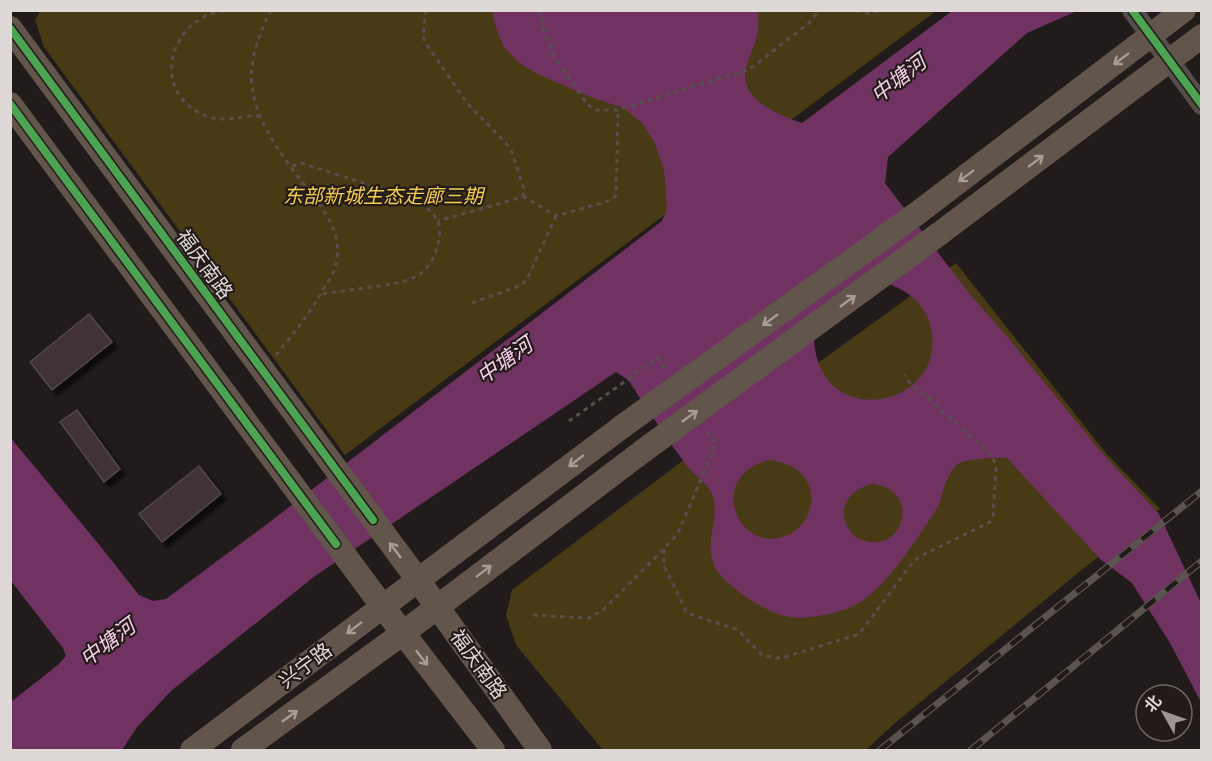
<svg xmlns="http://www.w3.org/2000/svg" width="1212" height="761" font-family="'IBM Plex Serif','Noto Sans SC',serif">
	<style>
		.green { fill: #483a14 }
		.water { fill: #703361; fill-rule: evenodd }
		.building { fill: #413034; stroke: #4e4a49; stroke-width: 1.5; filter: url(#shadow) }
		.lines { fill: none; stroke-linecap: round; stroke-linejoin: round }
		.path { stroke: #564f4b; stroke-width: 3; stroke-dasharray: 4.5 4.5; stroke-linecap: butt }
		.minor { stroke: #554d47; stroke-width: 20 }
		.major { stroke: #62554b; stroke-width: 24 }
		.rail-casing { stroke: #5a5350; stroke-width: 7 }
		.rail { stroke: #231b19; stroke-width: 4.5; stroke-dasharray: 14; stroke-linecap: butt }
		.major-bridge { stroke: #62554b; stroke-width: 24 }
		.cycleway-casing { stroke: #231b19; stroke-width: 11 }
		.cycleway { stroke: #4ca352; stroke-width: 8 }
		.oneway { stroke: #a69d97 }
		.labels { text-anchor: middle; dominant-baseline: central; stroke-width: 4.5; stroke-linejoin: round; paint-order: stroke }
		.park-label { font-size: 20px; font-style: italic; fill: #f2cb50; stroke: #231b19 }
		.street-label { font-size: 20px; fill: #ded8d6; stroke: #231b19 }
		.water-label { font-size: 21px; font-style: italic; fill: #f6ceea; stroke: #231b19 }
	</style>
	<defs>
		<filter id="shadow"><feDropShadow dx="5.5" dy="5.5" stdDeviation="1.5" flood-color="#0009"/></filter>
	</defs>
	<rect width="100%" height="100%" fill="#211c1b"/>
	<!-- green -->
	<path class="green" d="M 41,10 L 936,11 L 345,455 L 44,47 L 35,20 Z
		M 956,263 L 1105,452 L 1160,509 L 1084,568 L 895,723 L 866,750 L 603,750 L 516,645 L 506,615 L 512,590 L 681,462 Z"/>
	<!-- water -->
	<path class="water" d="M 493,11 L 758,11 C 758,17 759,23 758,29 C 757,45 746,59 745,75 C 744,102 782,116 802,123 L 952,11 L 1077,11 L 1027,33 L 888,157 L 885,183 L 968,292 L 1009,339 L 1101,452 L 1159,514 L 1201,603 L 1201,702 L 1170,643 L 1132,583 L 1100,559 L 1007,458 C 996,458 967,458 958,464 C 949,470 942,492 940,503 C 922,532 886,589 857,604 C 845,611 830,614 818,616 C 792,620 779,617 757,604 C 743,595 725,583 716,569 C 702,546 720,519 713,497 C 709,484 695,476 687,466 C 666,438 647,408 628,380 L 616,372 L 315,576 L 172,690 L 137,727 L 122,750 L 11,750 L 11,702 L 59,664 L 66,656 L 63,648 L 11,581 L 10,437 L 101,547 L 139,595 L 153,601 L 166,599 L 271,521 L 662,221 L 667,208 L 664,170 L 654,141 L 642,123 L 624,108 L 593,98 L 551,80 L 532,71 L 517,61 L 504,47 L 497,31 L 493,17 ZM 881,282 C 902,287 921,299 929,321 C 956,406 819,437 814,339 ZM 769,460 C 796,463 817,480 810,509 C 807,519 800,529 790,534 C 739,559 704,476 769,460 ZM 872,484 C 922,489 904,552 866,541 C 860,540 854,537 851,532 C 834,511 849,489 872,484 Z"/>
	<!-- building -->
	<path class="building" d="M 89,314 L 112,342 L 52,390 L 30,362 Z
		M 77,410 L 120,469 L 104,482 L 60,422 Z
		M 199,466 L 221,494 L 162,542 L 139,514 Z"/>
	<g class="lines">
		<!-- path -->
		<path class="path" d="M 242,10 C 228,11 214,10 202,18 C 163,41 159,96 204,115 C 223,124 240,115 259,116
			M 271,10 C 262,28 254,47 252,67 C 246,116 288,163 316,200 C 330,219 342,239 336,264 C 334,273 329,280 324,288 C 310,314 294,333 276,355
			M 426,10 L 423,36 L 425,42 L 467,103 L 504,141 L 511,150 L 524,189 L 523,196 L 519,198 L 438,221
			M 540,10 L 544,32 L 556,60 L 588,105 L 595,110 L 617,110 L 699,84 L 741,73 L 754,66 L 809,23 L 819,10
			M 847,10 L 869,13 L 884,10
			M 292,166 L 301,163 L 414,199 C 429,208 443,219 439,238 C 432,280 407,282 372,287 C 355,289 338,292 321,294
			M 523,196 L 556,216 L 612,200 L 616,195 L 618,110
			M 472,303 L 522,285 L 527,279 L 556,216
			M 569,421 L 658,358 L 666,371
			M 664,549 L 664,566 L 686,611 L 693,615 L 738,630 L 762,655 L 776,658 L 785,657 L 859,634 L 913,562 L 919,557 L 990,522 L 993,516 L 996,466 L 992,455 L 908,381 L 904,375
			M 533,615 L 589,618 L 603,610 L 664,549 L 678,533 L 716,444 L 705,428"/>
		<!-- minor -->
		<path class="minor" d="M 1132,10 L 1202,105"/>
		<!-- major -->
		<path class="major" d="M 10,28 L 418,580 L 540,750
			M 10,104 L 383,607 L 493,750
			M 919,212 L 1184,10
			M 939,234 L 1202,36
			M 192,750 L 623,426
			M 243,750 L 403,633 L 643,451"/>
		<defs>
			<path id="rail" d="M 880,750 L 1202,491
				M 971,750 L 1202,561"/>
		</defs>
		<!-- rail casing -->
		<use href="#rail" class="rail-casing"/>
		<!-- rail -->
		<use href="#rail" class="rail"/>
		<!-- major-bridge -->
		<path class="major-bridge" d="M 623,426 L 919,212
			M 643,451 L 939,234"/>
		<defs>
			<path id="cycleway" d="M 1132,10 L 1202,105
				M 10,28 L 373,520
				M 10,104 L 336,544"/>
		</defs>
		<!-- cycleway casing -->
		<use href="#cycleway" class="cycleway-casing"/>
		<!-- cycleway -->
		<use href="#cycleway" class="cycleway"/>
	</g>
	<!-- one-way arrows -->
	<defs><path id="oneway-shaft" d="M-6 0H5M1.5-3L5.5 0L1.5 3" fill="none" stroke-width="1.6" stroke-linecap="round" stroke-linejoin="round" transform="scale(1.5)"/></defs>
	<g class="oneway">
		<use href="#oneway-shaft" transform="translate(1121 59) rotate(143)"/>
		<use href="#oneway-shaft" transform="translate(1036 161) rotate(-37)"/>
		<use href="#oneway-shaft" transform="translate(966 176) rotate(143)"/>
		<use href="#oneway-shaft" transform="translate(848 301) rotate(-36)"/>
		<use href="#oneway-shaft" transform="translate(770 320) rotate(144)"/>
		<use href="#oneway-shaft" transform="translate(690 416) rotate(-36)"/>
		<use href="#oneway-shaft" transform="translate(576 461) rotate(143)"/>
		<use href="#oneway-shaft" transform="translate(395 550) rotate(-127)"/>
		<use href="#oneway-shaft" transform="translate(484 571) rotate(-37)"/>
		<use href="#oneway-shaft" transform="translate(354 628) rotate(143)"/>
		<use href="#oneway-shaft" transform="translate(422 658) rotate(52)"/>
		<use href="#oneway-shaft" transform="translate(290 716) rotate(-36)"/>
	</g>
	<g class="labels">
		<!-- park labels -->
		<g class="park-label">
			<text x="383" y="195">东部新城生态走廊三期</text>
		</g>
		<!-- street labels -->
		<g class="street-label">
			<text transform="translate(205 264) rotate(54)">福庆南路</text>
			<text transform="translate(479 664) rotate(54)">福庆南路</text>
			<text transform="translate(305 665) rotate(-37)">兴宁路</text>
		</g>
		<!-- water labels -->
		<g class="water-label">
			<text transform="translate(898 78) rotate(-38)">中塘河</text>
			<text transform="translate(504 360) rotate(-36)">中塘河</text>
			<text transform="translate(107 642) rotate(-37)">中塘河</text>
		</g>
	</g>
	<!-- border -->
	<rect width="1212" height="761" fill="none" stroke="#ded8d6" stroke-width="24"/>
	<!-- north arrow -->
	<g transform="translate(1164 713) rotate(310)"><circle r="28" fill="#231b19" stroke="#6e6765" stroke-width="1.5"/>
	<path d="M0-4.5L10 22L0 15L-10 22Z" fill="#9c9695"/>
	<text y="-9" font-size="16" font-weight="bold" text-anchor="middle" fill="#ded8d6">北</text>
	</g>
</svg>
